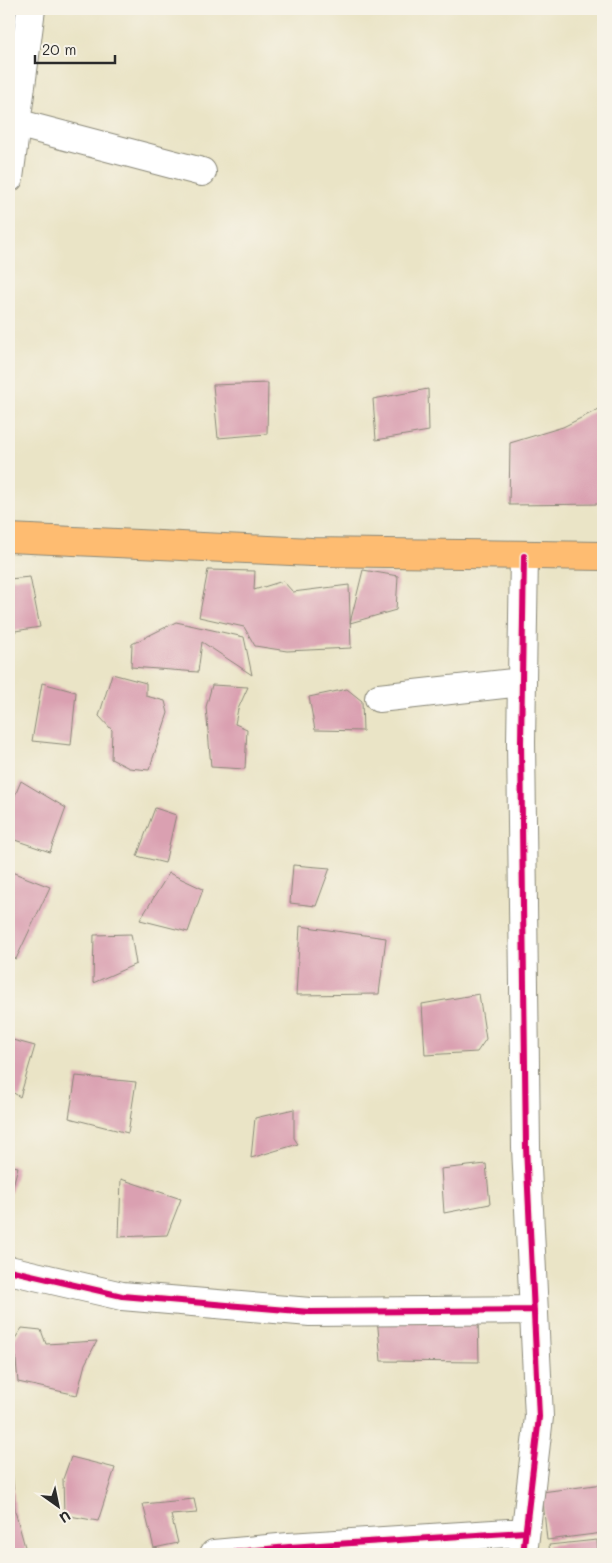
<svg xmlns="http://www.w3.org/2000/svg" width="612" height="1563" font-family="Mali,sans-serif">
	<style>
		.building { fill: #daa0b1 }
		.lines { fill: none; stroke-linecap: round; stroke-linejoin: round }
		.minor-casing { stroke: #8a8878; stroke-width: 30 }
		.major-casing { stroke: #8a8878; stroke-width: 30 }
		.minor { stroke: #fff; stroke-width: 28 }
		.major { stroke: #febc71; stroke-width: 28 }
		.cycleway-casing { stroke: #f7f3e8; stroke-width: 9 }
		.cycleway { stroke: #d6006c; stroke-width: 6 }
	</style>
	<rect width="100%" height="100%" fill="#f7f3e8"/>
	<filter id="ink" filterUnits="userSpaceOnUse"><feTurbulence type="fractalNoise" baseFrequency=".02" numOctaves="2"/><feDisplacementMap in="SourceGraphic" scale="10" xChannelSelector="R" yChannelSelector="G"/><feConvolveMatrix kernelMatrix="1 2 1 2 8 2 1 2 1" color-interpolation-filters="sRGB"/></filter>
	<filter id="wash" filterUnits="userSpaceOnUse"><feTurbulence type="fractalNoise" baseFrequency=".0096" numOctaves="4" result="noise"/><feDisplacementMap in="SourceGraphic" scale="20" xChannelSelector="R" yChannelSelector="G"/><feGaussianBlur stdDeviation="1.12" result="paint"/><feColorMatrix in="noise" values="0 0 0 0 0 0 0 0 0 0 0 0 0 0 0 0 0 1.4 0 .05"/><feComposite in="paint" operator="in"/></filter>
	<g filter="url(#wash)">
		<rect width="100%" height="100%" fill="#eae4c6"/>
		<g id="blocks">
			<!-- building -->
			<path class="building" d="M 268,383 L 267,434 L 218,438 L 213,385 Z
				M 428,389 L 429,431 L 376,440 L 373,399 Z
				M 603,407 L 603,504 L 509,505 L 510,443 L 563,427 Z
				M 208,570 L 255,571 L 254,590 L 283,581 L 293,592 L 349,585 L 351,648 L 287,651 L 255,646 L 244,627 L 199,617 Z
				M 363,570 L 398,576 L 396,610 L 350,623 Z
				M 30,577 L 40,627 L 9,632 L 9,579 Z
				M 176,622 L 244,637 L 252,675 L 202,642 L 198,672 L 131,667 L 132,644 Z
				M 112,674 L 146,683 L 146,696 L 165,701 L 168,713 L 149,770 L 129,768 L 111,759 L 112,730 L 99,716 Z
				M 42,683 L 76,692 L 71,745 L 32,741 Z
				M 212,685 L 248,687 L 238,709 L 235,724 L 247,729 L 245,769 L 211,767 L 206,707 Z
				M 347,689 L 362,701 L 363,731 L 315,730 L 309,697 Z
				M 21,781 L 66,808 L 50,852 L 9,838 L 9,810 Z
				M 155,808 L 176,815 L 165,863 L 137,856 Z
				M 293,865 L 330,868 L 316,906 L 290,903 Z
				M 9,871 L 50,887 L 16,959 L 9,956 Z
				M 169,873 L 203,889 L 188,932 L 140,920 Z
				M 300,926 L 386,938 L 379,994 L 296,995 Z
				M 131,934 L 136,964 L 93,983 L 94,935 Z
				M 479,994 L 486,1039 L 477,1052 L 425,1055 L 422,1004 Z
				M 9,1039 L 35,1046 L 20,1097 L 9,1090 Z
				M 76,1076 L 136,1082 L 128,1133 L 69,1118 Z
				M 294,1109 L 294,1138 L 298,1144 L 251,1158 L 255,1118 Z
				M 486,1164 L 490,1204 L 444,1213 L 441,1169 Z
				M 9,1165 L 18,1167 L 11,1193 L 9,1193 Z
				M 121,1179 L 181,1199 L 167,1235 L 119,1237 Z
				M 377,1317 L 478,1317 L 479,1362 L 381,1361 Z
				M 22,1328 L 41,1330 L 46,1344 L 97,1341 L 85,1364 L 77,1395 L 18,1382 L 14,1340 Z
				M 10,1408 L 14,1429 L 9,1429 Z
				M 11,1455 L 15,1511 L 27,1554 L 9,1554 L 9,1456 Z
				M 71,1457 L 115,1468 L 98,1521 L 64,1515 L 63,1479 Z
				M 603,1484 L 603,1533 L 547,1540 L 542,1492 Z
				M 194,1499 L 197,1513 L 171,1515 L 178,1543 L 154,1548 L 143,1504 Z
				M 597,1540 L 598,1554 L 550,1554 L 549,1545 Z"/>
		</g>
	</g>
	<g filter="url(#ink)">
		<use href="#blocks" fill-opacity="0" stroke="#8a8878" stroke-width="1"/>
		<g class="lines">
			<defs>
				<path id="minor" d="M 16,123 L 202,172
					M 9,178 L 31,9
					M 379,698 L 522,682
					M 9,1270 L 122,1296 L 310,1312 L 534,1310
					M 214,1554 L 289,1547 L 525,1532
					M 523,1554 L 539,1417 L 526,1147 L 521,742 L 524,556"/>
				<path id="major" d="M 9,538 L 312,552 L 603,556"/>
			</defs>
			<!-- minor casing -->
			<use href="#minor" class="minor-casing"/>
			<!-- major casing -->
			<use href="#major" class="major-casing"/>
			<!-- minor -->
			<use href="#minor" class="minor"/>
			<!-- major -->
			<use href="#major" class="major"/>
			<defs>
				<path id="cycleway" d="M 9,1270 L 122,1296 L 310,1312 L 534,1310
					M 214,1554 L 289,1547 L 525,1532
					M 523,1554 L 539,1417 L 526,1147 L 521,742 L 524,556"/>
			</defs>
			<!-- cycleway casing -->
			<use href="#cycleway" class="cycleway-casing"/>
			<!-- cycleway -->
			<use href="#cycleway" class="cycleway"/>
		</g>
	</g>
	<!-- margin -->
	<rect width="612" height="1563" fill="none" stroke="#f7f3e8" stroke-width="30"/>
	<!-- north arrow -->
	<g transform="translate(58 1506) rotate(147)" stroke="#f7f3e8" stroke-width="4" paint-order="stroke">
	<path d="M0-4L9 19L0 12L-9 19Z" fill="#2b2b2b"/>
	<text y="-8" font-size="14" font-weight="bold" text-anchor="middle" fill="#2b2b2b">U</text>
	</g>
	<!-- scale -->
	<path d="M35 55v8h80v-8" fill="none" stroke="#2b2b2b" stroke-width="2.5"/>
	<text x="42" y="55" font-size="15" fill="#2b2b2b" stroke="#f7f3e8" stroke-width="4" paint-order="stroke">20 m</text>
</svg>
